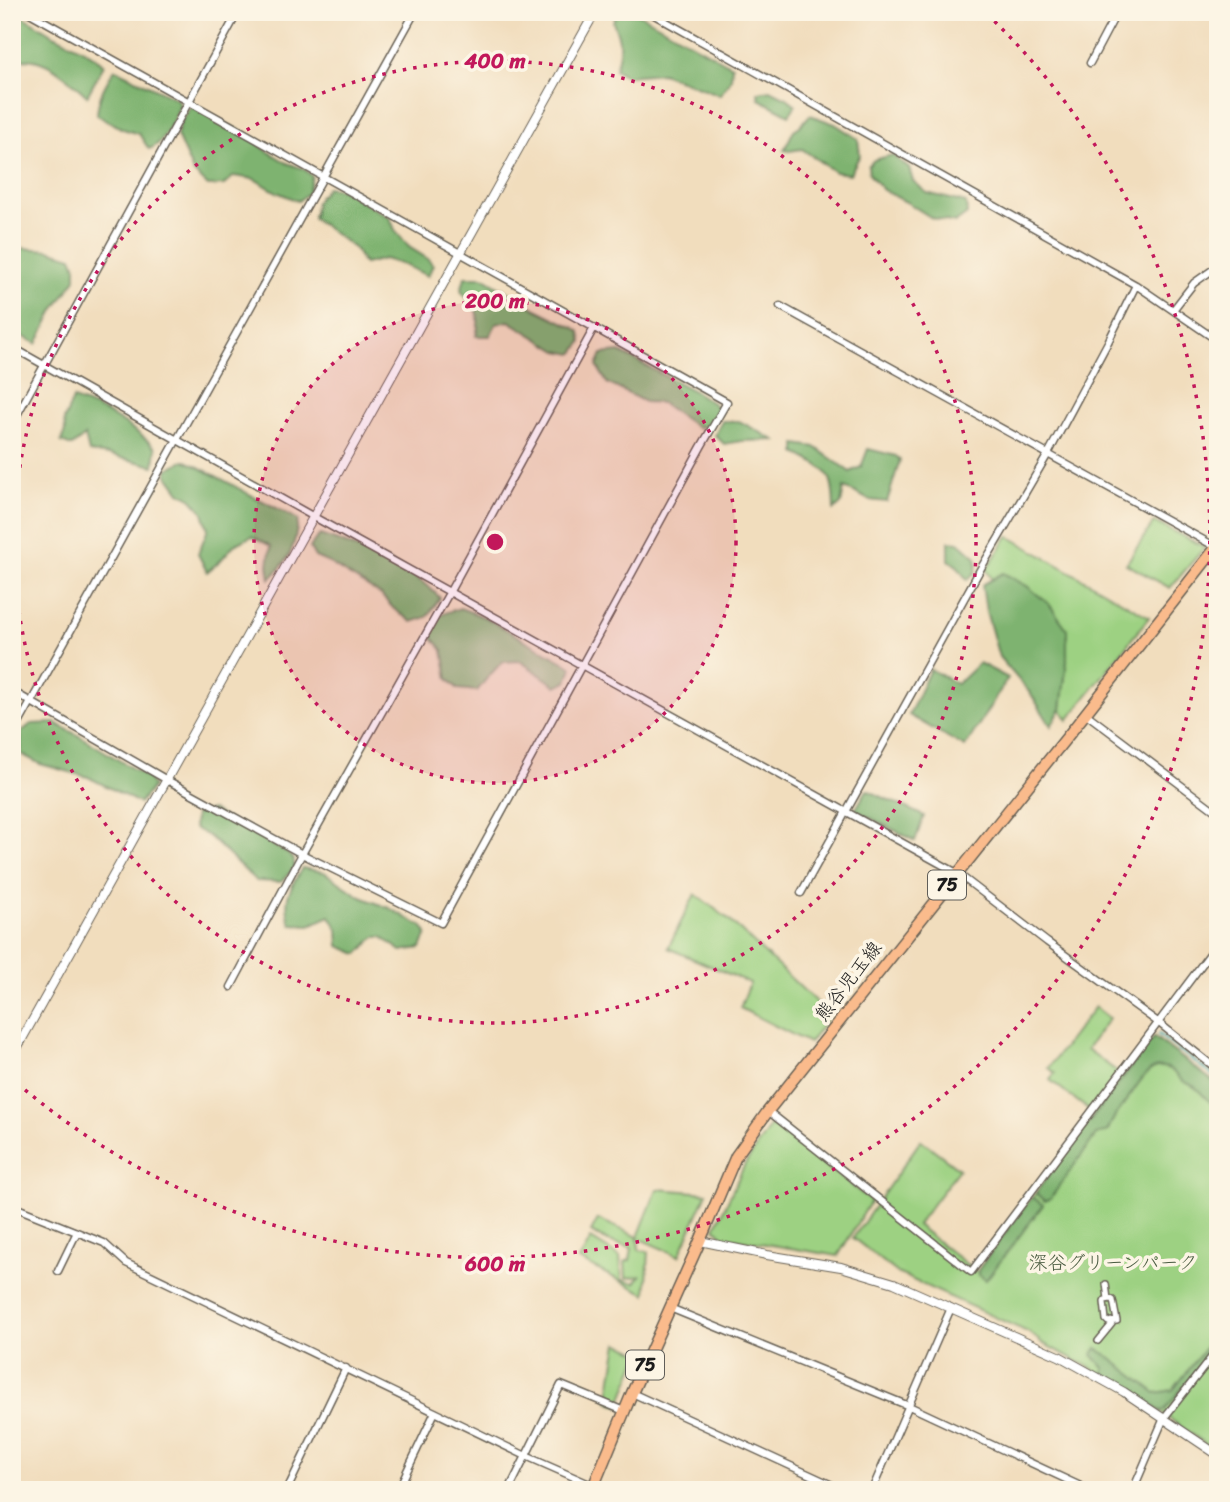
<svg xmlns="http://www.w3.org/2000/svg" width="1230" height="1502" font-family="Sriracha,'Klee One',sans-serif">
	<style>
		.green { fill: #9dd182; stroke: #5c764f; stroke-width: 2 }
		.forest { fill: #7eb370; stroke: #4d6846; stroke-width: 2 }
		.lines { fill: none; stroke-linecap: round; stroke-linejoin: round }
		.stream { stroke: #39abb3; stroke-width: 2.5 }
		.pedestrian-casing { stroke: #676054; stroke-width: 8 }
		.minor-casing { stroke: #676054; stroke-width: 9 }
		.tertiary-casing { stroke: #676054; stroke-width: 10 }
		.primary-casing { stroke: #676054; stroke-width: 13 }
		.pedestrian { stroke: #fff; stroke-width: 5 }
		.minor { stroke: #fff; stroke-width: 6 }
		.tertiary { stroke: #fff; stroke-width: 8 }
		.primary { stroke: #fabb8c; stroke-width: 10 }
		.ring { fill: none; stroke: #c2185b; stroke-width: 3.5; stroke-dasharray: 3.5 7 }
		.labels { text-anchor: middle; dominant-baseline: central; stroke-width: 7; stroke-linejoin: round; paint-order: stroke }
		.shield { fill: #fcf5e5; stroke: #5f5d58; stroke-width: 2 }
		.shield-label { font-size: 18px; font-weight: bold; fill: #1c1c1c }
		.street-label { font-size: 19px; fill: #1c1c1c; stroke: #fcf5e5 }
		.park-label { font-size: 19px; fill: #495b40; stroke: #fcf5e5 }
		.centre { fill: #c2185b; stroke: #fcf5e5; stroke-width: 3.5 }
		.ring-label { font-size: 21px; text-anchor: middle; font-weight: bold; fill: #c2185b; stroke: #fcf5e5; stroke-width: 7; stroke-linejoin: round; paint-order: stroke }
	</style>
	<rect width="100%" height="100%" fill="#fcf5e5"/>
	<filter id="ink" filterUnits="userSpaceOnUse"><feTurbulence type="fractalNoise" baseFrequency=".0143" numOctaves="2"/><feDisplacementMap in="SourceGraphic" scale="14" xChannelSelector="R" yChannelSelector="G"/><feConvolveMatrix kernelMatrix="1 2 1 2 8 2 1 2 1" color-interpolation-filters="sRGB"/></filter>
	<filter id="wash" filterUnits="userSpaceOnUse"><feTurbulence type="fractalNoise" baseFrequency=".00686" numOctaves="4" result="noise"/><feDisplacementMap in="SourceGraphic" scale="28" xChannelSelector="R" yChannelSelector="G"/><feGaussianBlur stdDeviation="1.57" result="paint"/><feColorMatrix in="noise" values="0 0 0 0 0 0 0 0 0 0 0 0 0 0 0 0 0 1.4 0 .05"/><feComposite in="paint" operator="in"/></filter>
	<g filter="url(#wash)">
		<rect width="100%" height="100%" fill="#f1ddbd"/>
		<!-- green -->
		<path class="green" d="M 1154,522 L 1205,547 L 1170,588 L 1126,564 Z
			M 1008,536 L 1149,617 L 1068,720 L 1061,709 L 1067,661 L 1003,574 L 992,579 L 986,570 Z
			M 695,894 L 727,918 L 830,1015 L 809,1043 L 740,1008 L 750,983 L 668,948 Z
			M 1095,1007 L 1109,1018 L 1087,1049 L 1123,1076 L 1154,1037 L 1218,1085 L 1218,1451 L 1216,1452 L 1120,1383 L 1042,1343 L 1030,1333 L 899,1274 L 853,1238 L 921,1140 L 959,1169 L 917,1225 L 979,1274 L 978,1270 L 1094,1114 L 1050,1080 L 1055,1073 L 1048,1068 Z
			M 773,1122 L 871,1201 L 838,1256 L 724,1237 L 715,1228 L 745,1164 Z
			M 657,1189 L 707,1193 L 679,1256 L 638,1238 L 639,1250 L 649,1252 L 646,1294 L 579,1260 L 591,1239 L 620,1257 L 622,1280 L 635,1283 L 640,1276 L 626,1278 L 625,1262 L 630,1260 L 632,1248 L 608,1241 L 591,1232 L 598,1219 L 638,1237 Z
			M 618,1343 L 640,1353 L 619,1406 L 608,1401 Z"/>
		<!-- forest -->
		<path class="forest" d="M 12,12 L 16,12 C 27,19 39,26 50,33 C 69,43 89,50 104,65 L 87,96 C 72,82 55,65 34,60 C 29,59 22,60 16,59 L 12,52 Z
			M 637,13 L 732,66 L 731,79 L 720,95 L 662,73 L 626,76 L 615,69 C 621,51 621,39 613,22 L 616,14 Z
			M 115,69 L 177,99 L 180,105 C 173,120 165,144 149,149 L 139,134 L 123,129 L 97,115 C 98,97 105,84 115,69 Z
			M 770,90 L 787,98 L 796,105 L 789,115 L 759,99 L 758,92 Z
			M 191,106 L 243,132 L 266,150 L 287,163 L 304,169 L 312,176 L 308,193 L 298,201 L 277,192 L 254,179 L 234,176 L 224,185 L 208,186 L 193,172 L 177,136 L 180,123 Z
			M 810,115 L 835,124 L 858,139 L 860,155 L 850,174 L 835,172 L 802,149 L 789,151 L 784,150 L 794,130 L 800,126 Z
			M 892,155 L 909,168 L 913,181 L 927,193 L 966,203 L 967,214 L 955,223 L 932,218 L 908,203 L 883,190 L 869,174 L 868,166 L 874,160 Z
			M 327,187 L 343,190 L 390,218 L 395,230 L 409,247 L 428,259 L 433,265 L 428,276 L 404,265 L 384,259 L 364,264 L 354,248 L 313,218 L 316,202 Z
			M 21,248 L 49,250 L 72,257 L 76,267 L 76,279 L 54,310 L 37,344 L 14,332 L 12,262 Z
			M 465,277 L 483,277 L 536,309 L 575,328 L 580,332 L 582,342 L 573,354 L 558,351 L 509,321 L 496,324 L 490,336 L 476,336 C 482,314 476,308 461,291 Z
			M 620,352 L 694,391 L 714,404 L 719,411 L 709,424 L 698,428 L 661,403 L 645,402 L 607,383 L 597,366 L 602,354 Z
			M 73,399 C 104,409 132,426 156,448 L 154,466 L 109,455 L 89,452 L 85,436 L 72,446 L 61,442 L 65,431 L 64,420 Z
			M 722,421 L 739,421 L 775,440 L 742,441 L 724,444 L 715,435 Z
			M 796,444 L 815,447 L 850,472 L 861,467 L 868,449 L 896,456 L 900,460 L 887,502 L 869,500 L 854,492 L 844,488 L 841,504 L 834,510 C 833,471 829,471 796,453 Z
			M 184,460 C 206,470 227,482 249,494 C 266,503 282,510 298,520 C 295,548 290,559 270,579 L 268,565 L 271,546 L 252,536 L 234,545 L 220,561 L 207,572 L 198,554 L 208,529 L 203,512 L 192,499 L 180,492 L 167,474 L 168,469 Z
			M 320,535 C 360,548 412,567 440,598 L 427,617 L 412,622 L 394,609 L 381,595 L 329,563 L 315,557 L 310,548 L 314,541 Z
			M 949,541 L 959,542 L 976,557 L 977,564 L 975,573 L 967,580 L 957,566 L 949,560 Z
			M 1003,573 L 1027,586 L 1049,604 L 1067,629 L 1067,661 L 1061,709 L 1051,726 L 1031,694 L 999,657 L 986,611 L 982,585 Z
			M 460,608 L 484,617 L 572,667 L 567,682 L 556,686 L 520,661 L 502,662 L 488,677 L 477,691 L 458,689 L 448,679 L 443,650 L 431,636 C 434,613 440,615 460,608 Z
			M 979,663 L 1008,678 L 965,747 L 909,715 L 930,669 L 957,684 Z
			M 55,723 L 83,738 L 149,779 L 153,787 L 139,803 L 88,777 L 40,764 L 21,754 L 21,732 L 31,724 Z
			M 867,790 L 924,816 L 915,841 L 855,810 Z
			M 212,810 L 288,854 L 294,860 L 294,868 L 281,882 L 256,881 L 210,837 L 194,828 L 195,814 Z
			M 302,868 L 324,872 L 361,897 L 389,908 L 414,922 L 423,927 L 427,933 L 421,948 L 401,951 L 382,937 L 375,937 L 358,954 L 339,946 L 338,929 L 330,916 L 310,925 L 291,924 C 282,900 290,888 302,868 Z
			M 1154,1037 L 1218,1085 L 1218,1106 C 1208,1103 1205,1096 1197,1089 C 1193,1085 1188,1084 1183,1081 C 1179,1078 1175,1073 1171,1070 C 1154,1059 1142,1078 1134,1090 C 1126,1102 1110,1120 1108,1131 L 1096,1135 L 1050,1199 L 1045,1201 L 1037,1195 L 1037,1191 Z
			M 1031,1198 L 1034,1198 L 1043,1205 L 986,1280 L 979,1275 L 978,1270 Z
			M 1218,1331 L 1218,1342 L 1165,1410 L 1160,1411 L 1120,1383 L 1104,1374 L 1104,1368 L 1092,1355 L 1097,1348 L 1156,1393 L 1173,1390 Z"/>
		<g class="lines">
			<!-- stream -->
			<path class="stream" d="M 1158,1034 L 1218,1079"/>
		</g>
	</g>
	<g filter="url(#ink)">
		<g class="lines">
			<defs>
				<path id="pedestrian" d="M 1106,1284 L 1108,1299
					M 1111,1299 L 1113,1300 L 1117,1321 L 1108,1322 L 1106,1320 L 1104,1302 L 1105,1300 Z
					M 1098,1341 L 1112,1324 L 1111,1321"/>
				<path id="minor" d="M 649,12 L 1136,285 L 1218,341
					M 1090,63 L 1117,12
					M 780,306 L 1216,547
					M 1173,310 L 1194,283 L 1218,266
					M 12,347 L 314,517 L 957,873 L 1047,942 L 1159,1023 L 1218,1070
					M 12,424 L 238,12
					M 12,691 L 167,780 L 302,854 L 441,923 L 701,447 L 727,402 L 28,12
					M 1085,713 L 1218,813
					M 12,736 L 415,12
					M 801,893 L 981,568 L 1048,454 L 1108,342 L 1136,285
					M 231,987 L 302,854 L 449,593 L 594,328
					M 12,1036 L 22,1041
					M 768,1111 L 971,1272 L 1218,943
					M 12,1206 L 104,1243 L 126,1263 L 526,1456 L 594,1486
					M 58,1271 L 77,1232
					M 670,1308 L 909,1406 L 1089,1490
					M 632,1393 L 843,1490
					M 287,1490 L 346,1368
					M 398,1490 L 435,1412
					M 509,1490 L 561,1385 L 624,1411
					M 872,1490 L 951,1308
					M 1133,1490 L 1164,1418 L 1218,1349"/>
				<path id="tertiary" d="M 12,1057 L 595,12
					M 700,1241 L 767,1255 L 841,1267 L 894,1283 L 1059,1356 L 1124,1392 L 1218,1455"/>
				<path id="primary" d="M 592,1490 L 632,1393 L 700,1241 L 736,1156 L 768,1111 L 1071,732 L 1218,545"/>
			</defs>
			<!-- pedestrian casing -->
			<use href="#pedestrian" class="pedestrian-casing"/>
			<!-- minor casing -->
			<use href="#minor" class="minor-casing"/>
			<!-- tertiary casing -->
			<use href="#tertiary" class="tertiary-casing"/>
			<!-- primary casing -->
			<use href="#primary" class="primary-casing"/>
			<!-- pedestrian -->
			<use href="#pedestrian" class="pedestrian"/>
			<!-- minor -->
			<use href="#minor" class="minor"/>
			<!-- tertiary -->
			<use href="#tertiary" class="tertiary"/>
			<!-- primary -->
			<use href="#primary" class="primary"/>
		</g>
	</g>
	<!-- distance rings -->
	<circle cx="495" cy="542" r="241" fill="#c2185b" fill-opacity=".12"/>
	<g class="ring">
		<circle cx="495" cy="542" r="241"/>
		<circle cx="495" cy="542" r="481"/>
		<path d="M987 14A722 722 0 0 1 17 1083"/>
	</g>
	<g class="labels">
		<!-- shield labels -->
		<g class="shield">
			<rect x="928" y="870.5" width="38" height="29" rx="5"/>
			<rect x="626" y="1350.5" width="38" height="29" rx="5"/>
		</g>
		<g class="shield-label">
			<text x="947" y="885">75</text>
			<text x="645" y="1365">75</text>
		</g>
		<!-- street labels -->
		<g class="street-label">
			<text transform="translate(848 981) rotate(-52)">熊谷児玉線</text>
		</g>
		<!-- park labels -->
		<g class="park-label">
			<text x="1113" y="1262">深谷グリーンパーク</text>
		</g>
	</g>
	<circle cx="495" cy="542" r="10" class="centre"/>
	<g class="ring-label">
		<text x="495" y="68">400 m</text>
		<text x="495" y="308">200 m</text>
		<text x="495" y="1271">600 m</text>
	</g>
	<!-- margin -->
	<rect width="1230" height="1502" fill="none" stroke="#fcf5e5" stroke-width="42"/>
</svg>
